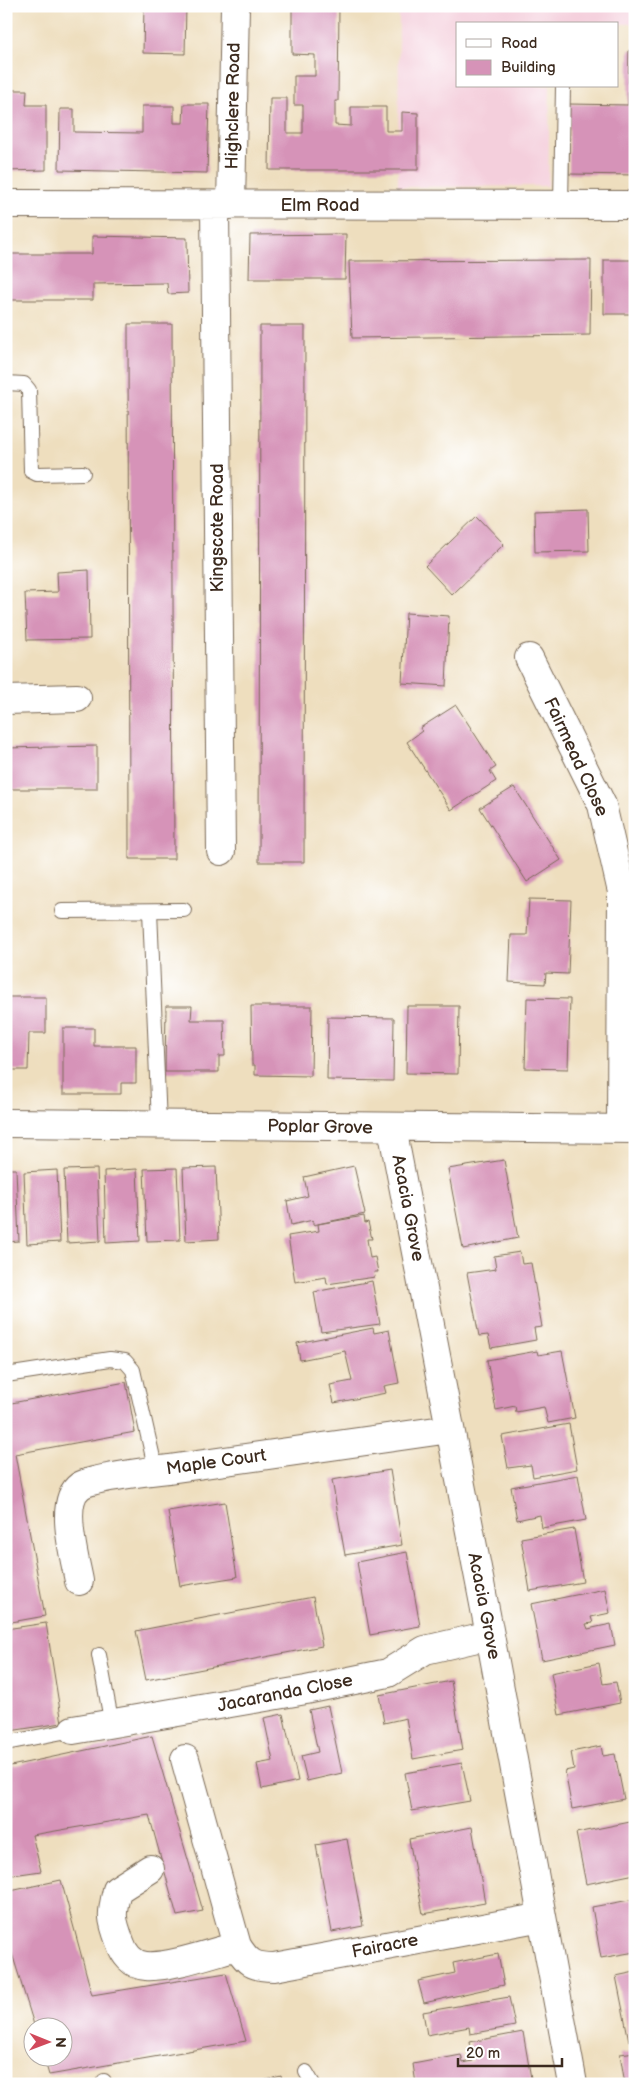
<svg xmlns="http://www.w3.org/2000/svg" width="641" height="2090" font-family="'Balsamiq Sans',sans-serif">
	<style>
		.built { fill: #f4cfdc }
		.building { fill: #d693b8 }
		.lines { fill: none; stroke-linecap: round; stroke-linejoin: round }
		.lane-casing { stroke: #7a6956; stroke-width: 16 }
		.street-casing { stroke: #7a6956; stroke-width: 30 }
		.lane { stroke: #fff; stroke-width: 14 }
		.street { stroke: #fff; stroke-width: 28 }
		.labels { text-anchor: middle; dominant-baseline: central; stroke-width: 4.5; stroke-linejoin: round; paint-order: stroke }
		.street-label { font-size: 18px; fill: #3b2a1e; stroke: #fff }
	</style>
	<rect width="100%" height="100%" fill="#fff"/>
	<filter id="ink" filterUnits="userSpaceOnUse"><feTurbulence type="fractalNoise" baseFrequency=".02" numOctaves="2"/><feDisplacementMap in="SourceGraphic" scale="10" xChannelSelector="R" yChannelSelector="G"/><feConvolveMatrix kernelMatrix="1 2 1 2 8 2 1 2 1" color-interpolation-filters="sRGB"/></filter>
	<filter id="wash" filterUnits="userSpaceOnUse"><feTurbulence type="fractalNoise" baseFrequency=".0096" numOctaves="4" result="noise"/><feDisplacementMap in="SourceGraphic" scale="20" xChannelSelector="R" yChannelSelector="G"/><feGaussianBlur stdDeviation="1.12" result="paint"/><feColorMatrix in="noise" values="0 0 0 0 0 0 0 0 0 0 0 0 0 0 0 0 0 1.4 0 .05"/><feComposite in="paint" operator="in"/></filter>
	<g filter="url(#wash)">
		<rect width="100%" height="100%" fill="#eedebe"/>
		<!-- built -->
		<path class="built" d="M 399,6 L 635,6 L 635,24 L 457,24 L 457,86 L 550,86 L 548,186 L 398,187 Z"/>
		<g id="blocks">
			<!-- building -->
			<path class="building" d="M 144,6 L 186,6 L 185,54 L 143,53 Z
				M 292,6 L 339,6 L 338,101 L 335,101 L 335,125 L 351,126 L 351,107 L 386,107 L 386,131 L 402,131 L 402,112 L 418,113 L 418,170 L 269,170 L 270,98 L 287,98 L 287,133 L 303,133 L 303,105 L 294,105 L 294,76 L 315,76 L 315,55 L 292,54 Z
				M 629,50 L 635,50 L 635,175 L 569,174 L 569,104 L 628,105 Z
				M 9,90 L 27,90 L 26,105 L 46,105 L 46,170 L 6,171 Z
				M 184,104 L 209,104 L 207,173 L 59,170 L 60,109 L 74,109 L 74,132 L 142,133 L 142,106 L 174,106 L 174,123 L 183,123 Z
				M 346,234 L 345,279 L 249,279 L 250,235 Z
				M 92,236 L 187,238 L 188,293 L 168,294 L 167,283 L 93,284 L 93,300 L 6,300 L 6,254 L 92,254 Z
				M 591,260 L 590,335 L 352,338 L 349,261 Z
				M 604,260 L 635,260 L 635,314 L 604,314 Z
				M 128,324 L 172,324 L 174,859 L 129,859 Z
				M 260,326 L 305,326 L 304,862 L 259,862 Z
				M 588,509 L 589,551 L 535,552 L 534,511 Z
				M 477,516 L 504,544 L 452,595 L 425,566 Z
				M 89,570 L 90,639 L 27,640 L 25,593 L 58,592 L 57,572 Z
				M 406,613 L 449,616 L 446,686 L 402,683 Z
				M 456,705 L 496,767 L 490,771 L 496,781 L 451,810 L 407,742 L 422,731 L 420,728 Z
				M 97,746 L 97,789 L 6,789 L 6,748 Z
				M 514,787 L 561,860 L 527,882 L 480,808 Z
				M 529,899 L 571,900 L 568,974 L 546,973 L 545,984 L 509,982 L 511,935 L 527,935 Z
				M 6,997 L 46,997 L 46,1033 L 29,1033 L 28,1070 L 6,1070 Z
				M 527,998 L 570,999 L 568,1069 L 525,1068 Z
				M 166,1006 L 192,1006 L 191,1020 L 224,1020 L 225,1056 L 219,1056 L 219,1072 L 165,1072 Z
				M 251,1006 L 312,1006 L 311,1076 L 255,1075 L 255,1065 L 252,1065 Z
				M 407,1006 L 459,1006 L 458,1074 L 406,1073 Z
				M 328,1017 L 394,1018 L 393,1081 L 327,1080 Z
				M 63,1028 L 94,1028 L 94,1046 L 136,1046 L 136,1083 L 121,1083 L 121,1094 L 63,1094 Z
				M 504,1160 L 518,1238 L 463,1249 L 448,1169 Z
				M 354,1166 L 365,1214 L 313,1225 L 313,1220 L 291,1225 L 287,1201 L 308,1196 L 304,1177 Z
				M 216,1167 L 219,1239 L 186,1241 L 183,1168 Z
				M 177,1168 L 180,1240 L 147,1241 L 144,1169 Z
				M 6,1169 L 16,1169 L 19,1241 L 6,1242 Z
				M 97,1169 L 100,1241 L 67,1243 L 64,1170 Z
				M 137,1169 L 140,1241 L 106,1243 L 104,1171 Z
				M 57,1170 L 60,1242 L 27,1244 L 24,1172 Z
				M 364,1216 L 365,1223 L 368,1222 L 372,1239 L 367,1239 L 370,1258 L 375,1257 L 378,1272 L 374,1272 L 375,1277 L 327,1284 L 326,1277 L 295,1282 L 288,1236 L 319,1231 L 318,1224 Z
				M 520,1252 L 522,1264 L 531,1263 L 542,1327 L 534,1328 L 536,1340 L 491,1348 L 488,1335 L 479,1336 L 467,1273 L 496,1269 L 494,1256 Z
				M 372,1281 L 380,1324 L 321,1332 L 314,1292 Z
				M 373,1328 L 374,1333 L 389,1330 L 399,1383 L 384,1386 L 386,1393 L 334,1403 L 330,1385 L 352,1381 L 345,1351 L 300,1360 L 297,1343 Z
				M 537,1351 L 538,1355 L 562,1351 L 575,1418 L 548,1423 L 544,1407 L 516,1412 L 515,1406 L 496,1410 L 487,1360 Z
				M 126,1382 L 135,1432 L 15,1454 L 45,1616 L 6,1623 L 6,1404 Z
				M 569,1424 L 577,1469 L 533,1477 L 531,1465 L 508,1468 L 502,1436 Z
				M 390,1470 L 402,1545 L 345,1555 L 332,1480 Z
				M 578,1475 L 586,1520 L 542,1528 L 540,1515 L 517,1520 L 511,1487 Z
				M 225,1502 L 237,1577 L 180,1586 L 168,1511 Z
				M 574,1529 L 583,1582 L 530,1591 L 521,1538 Z
				M 407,1552 L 420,1626 L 370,1635 L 357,1562 Z
				M 605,1589 L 610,1613 L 591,1617 L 593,1623 L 586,1624 L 588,1629 L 611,1624 L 615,1645 L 542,1660 L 531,1604 Z
				M 313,1597 L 322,1646 L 146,1680 L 136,1631 Z
				M 46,1623 L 62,1723 L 10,1731 L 6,1707 L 6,1629 Z
				M 599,1663 L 603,1684 L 616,1682 L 620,1703 L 559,1715 L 551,1673 Z
				M 451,1681 L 463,1750 L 413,1759 L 406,1718 L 384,1723 L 379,1695 Z
				M 328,1706 L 342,1773 L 307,1781 L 301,1756 L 318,1752 L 309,1710 Z
				M 283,1714 L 298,1781 L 262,1789 L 257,1764 L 273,1761 L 264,1718 Z
				M 152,1736 L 203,1911 L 177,1916 L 149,1815 L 32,1835 L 41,1871 L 6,1876 L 6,1767 Z
				M 601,1746 L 603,1756 L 615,1754 L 624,1799 L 572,1809 L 565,1771 L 574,1769 L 571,1752 Z
				M 462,1763 L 470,1801 L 412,1811 L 405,1773 Z
				M 635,1821 L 635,1874 L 586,1884 L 576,1833 Z
				M 472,1827 L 485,1903 L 423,1914 L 409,1839 Z
				M 347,1839 L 363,1926 L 332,1932 L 316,1845 Z
				M 61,1880 L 92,1995 L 226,1973 L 246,2041 L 49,2075 L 44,2058 L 62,2058 L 62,2028 L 35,2028 L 6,1934 L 6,1892 Z
				M 635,1899 L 635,1952 L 601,1958 L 592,1907 Z
				M 498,1954 L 504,1985 L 424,2003 L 418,1981 L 455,1973 L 453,1963 Z
				M 635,1972 L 635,2040 L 629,2041 L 616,1976 Z
				M 509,1997 L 515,2026 L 470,2034 L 469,2027 L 427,2035 L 423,2012 Z
				M 523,2032 L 532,2084 L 416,2084 L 413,2064 L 461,2055 L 463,2063 L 473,2061 L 470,2042 Z
				M 635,2052 L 635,2084 L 625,2084 L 620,2054 Z
				M 281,2076 L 283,2084 L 256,2084 L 255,2083 Z"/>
		</g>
	</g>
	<g filter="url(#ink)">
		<use href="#blocks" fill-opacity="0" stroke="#7a6956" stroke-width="1"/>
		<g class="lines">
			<defs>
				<path id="lane" d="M 561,205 L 563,86
					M 6,383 L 24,384 L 29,390 L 31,471 L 37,474 L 83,473
					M 62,911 L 184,910
					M 150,911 L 159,1124
					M 6,1375 L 110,1359 L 125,1361 L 133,1370 L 156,1471
					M 99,1655 L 112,1725
					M 6,1743 L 73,1730
					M 306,2072 L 313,2084
					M 104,2081 L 105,2084"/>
				<path id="street" d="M 6,204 L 635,205
					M 231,205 L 235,6
					M 215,206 L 221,851
					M 529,658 L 602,805 L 622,892 L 621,1129
					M 6,700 L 77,698
					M 6,1123 L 635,1129
					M 392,1128 L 490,1635 L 573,2084
					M 79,1581 C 75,1558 58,1502 80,1486 C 91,1478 152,1471 169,1469 C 262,1456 356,1443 450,1429
					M 73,1730 L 306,1690 L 388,1673 L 425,1650 L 490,1635
					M 185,1759 L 237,1946 C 248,1963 253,1967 274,1967 L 542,1917
					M 150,1869 L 117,1890 C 111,1915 111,1918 120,1942 C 124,1954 132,1965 146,1966 C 169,1968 214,1952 237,1946"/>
			</defs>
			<!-- lane casing -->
			<use href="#lane" class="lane-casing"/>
			<!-- street casing -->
			<use href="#street" class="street-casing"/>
			<!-- lane -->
			<use href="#lane" class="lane"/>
			<!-- street -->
			<use href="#street" class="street"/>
		</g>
	</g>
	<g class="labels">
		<!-- street labels -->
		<g class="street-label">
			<text transform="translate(233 106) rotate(-89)">Highclere Road</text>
			<text x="320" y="205">Elm Road</text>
			<text transform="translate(217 528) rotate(-90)">Kingscote Road</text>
			<text transform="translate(576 757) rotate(65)">Fairmead Close</text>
			<text transform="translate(320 1127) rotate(1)">Poplar Grove</text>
			<text transform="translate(408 1208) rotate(79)">Acacia Grove</text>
			<text transform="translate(216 1462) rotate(-8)">Maple Court</text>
			<text transform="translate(484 1606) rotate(79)">Acacia Grove</text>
			<text transform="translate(285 1693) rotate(-11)">Jacaranda Close</text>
			<text transform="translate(385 1946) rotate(-11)">Fairacre</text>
		</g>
	</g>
	<!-- margin -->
	<rect width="641" height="2090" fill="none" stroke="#fff" stroke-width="25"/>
	<!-- legend -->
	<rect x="456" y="22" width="162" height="65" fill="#ffffff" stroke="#b1aaa5"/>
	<rect x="466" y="39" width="25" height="8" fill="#ffffff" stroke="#b1aaa5"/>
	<text x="501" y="48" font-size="15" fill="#3b2a1e">Road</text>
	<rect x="466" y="60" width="25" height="15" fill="#d693b8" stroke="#b1aaa5"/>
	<text x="501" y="72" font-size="15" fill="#3b2a1e">Building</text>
	<!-- north arrow -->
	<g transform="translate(48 2042) rotate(91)"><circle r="24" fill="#ffffff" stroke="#b1aaa5"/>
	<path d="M0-4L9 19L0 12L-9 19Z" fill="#d1495b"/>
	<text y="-8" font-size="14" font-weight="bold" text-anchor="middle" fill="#3b2a1e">N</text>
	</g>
	<!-- scale -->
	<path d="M458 2058v8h104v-8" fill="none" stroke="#3b2a1e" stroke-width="2.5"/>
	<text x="466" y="2058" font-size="15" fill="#3b2a1e" stroke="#ffffff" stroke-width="4" paint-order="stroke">20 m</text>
</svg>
